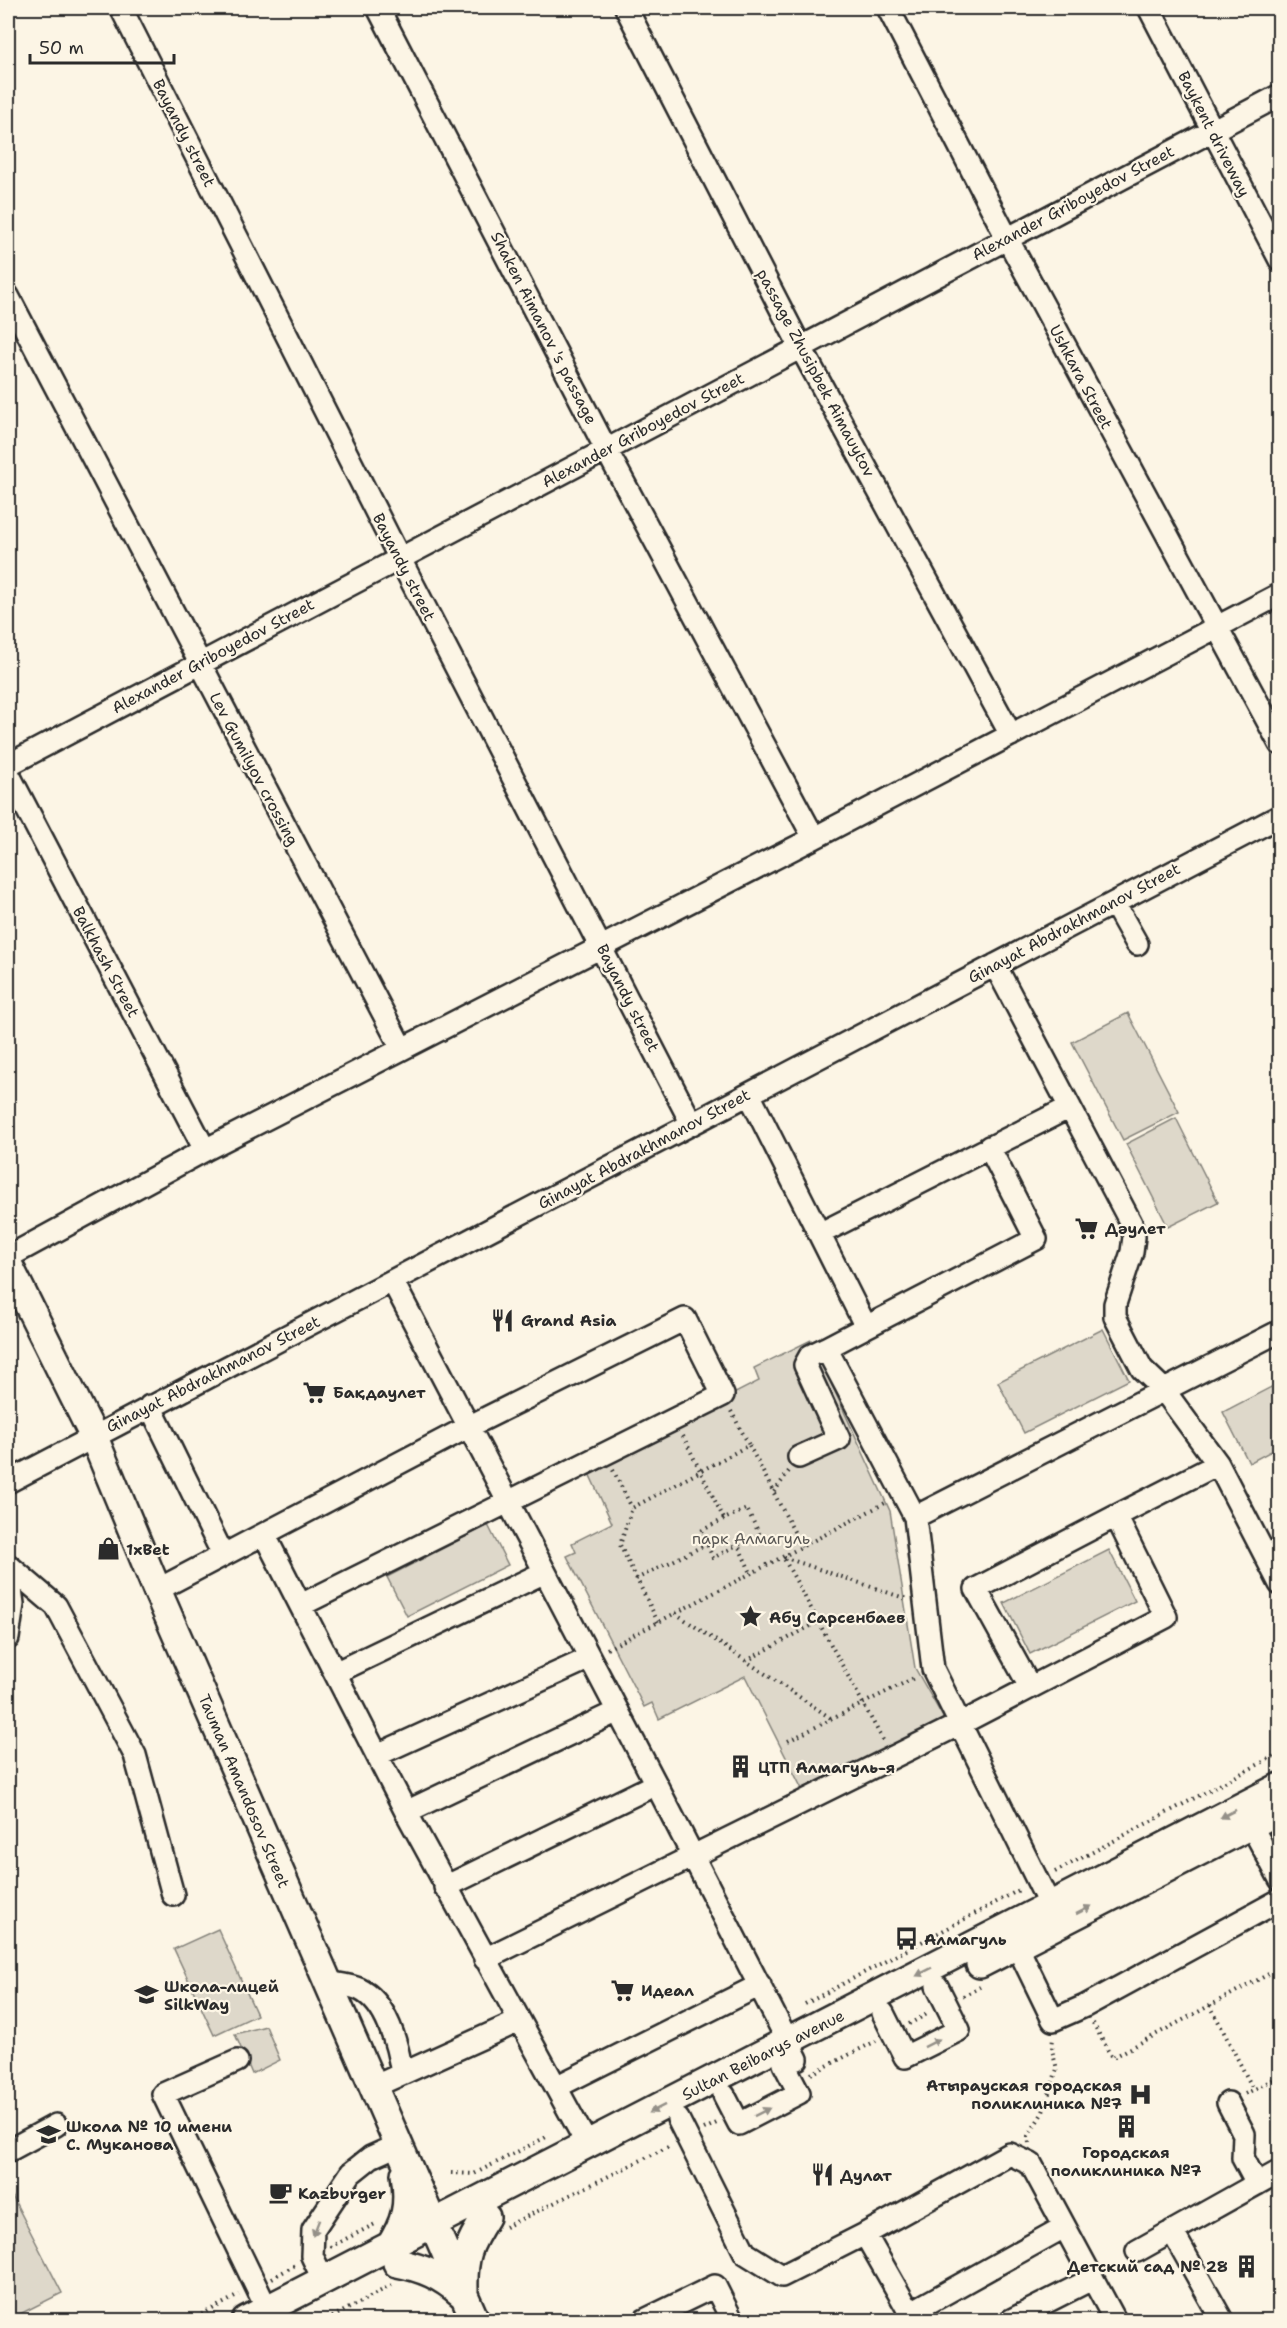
<svg xmlns="http://www.w3.org/2000/svg" width="1287" height="2328" font-family="'Shantell Sans',sans-serif">
	<style>
		.green { fill: #ded8ca; stroke: #84827a; stroke-width: 1.5 }
		.lines { fill: none; stroke-linecap: round; stroke-linejoin: round }
		.minor-casing { stroke: #2b2b2b; stroke-width: 26 }
		.major-casing { stroke: #2b2b2b; stroke-width: 32 }
		.path { stroke: #2b2b2b; stroke-width: 4; stroke-dasharray: 1.5 4.5; stroke-linecap: butt }
		.minor { stroke: #fcf5e5; stroke-width: 21 }
		.major { stroke: #fcf5e5; stroke-width: 27 }
		.oneway { fill: #949088 }
		.labels { text-anchor: middle; dominant-baseline: central; stroke-width: 4.5; stroke-linejoin: round; paint-order: stroke }
		.street-label { font-size: 16px; fill: #2b2b2b; stroke: #fcf5e5 }
		.poi-label { font-size: 16px; font-weight: bold; fill: #2b2b2b; stroke: #fcf5e5; text-anchor: start }
		.park-label { font-size: 16px; fill: #585653; stroke: #fcf5e5 }
	</style>
	<rect width="100%" height="100%" fill="#fcf5e5"/>
	<filter id="ink" filterUnits="userSpaceOnUse"><feTurbulence type="fractalNoise" baseFrequency=".0167" numOctaves="2"/><feDisplacementMap in="SourceGraphic" scale="12" xChannelSelector="R" yChannelSelector="G"/><feConvolveMatrix kernelMatrix="1 2 1 2 8 2 1 2 1" color-interpolation-filters="sRGB"/></filter>
	<g filter="url(#ink)">
		<!-- green -->
		<path class="green" d="M 1128,1013 L 1179,1112 L 1123,1140 L 1072,1042 Z
			M 1176,1118 L 1218,1202 L 1168,1227 L 1126,1144 Z
			M 1103,1329 L 1129,1380 L 1024,1433 L 998,1382 Z
			M 811,1340 L 890,1511 L 915,1668 L 945,1721 L 803,1791 L 745,1676 L 659,1719 L 652,1703 L 644,1707 L 567,1556 L 576,1552 L 572,1543 L 612,1523 L 587,1469 L 759,1381 L 754,1368 Z
			M 1279,1383 L 1279,1447 L 1249,1463 L 1223,1412 Z
			M 488,1525 L 508,1565 L 407,1616 L 387,1577 Z
			M 1109,1550 L 1135,1601 L 1030,1654 L 1004,1603 Z
			M 218,1929 L 257,2015 L 214,2035 L 174,1949 Z
			M 266,2026 L 280,2060 L 252,2074 L 235,2034 Z
			M 11,2194 L 62,2293 L 8,2320 L 8,2195 Z"/>
		<g class="lines">
			<defs>
				<path id="minor" d="M 121,8 L 400,559 L 692,1124
					M 378,8 L 607,451 L 814,838
					M 626,8 L 800,346 L 1011,735
					M 888,8 L 1007,238 L 1280,744
					M 1149,8 L 1280,260
					M 8,296 L 402,1049
					M 8,765 L 1280,95
					M 8,773 L 205,1150
					M 1114,903 L 1137,944
					M 995,965 L 1131,1223 L 1134,1237 L 1132,1252 L 1115,1304 L 1115,1317 L 1142,1369 L 1163,1389 L 1218,1464 L 1280,1584
					M 749,1094 L 866,1327 L 826,1348 L 915,1517 L 933,1669 L 1057,1920
					M 821,1233 L 1070,1107
					M 8,1257 L 205,1150 L 814,838 L 1280,594
					M 393,1282 L 656,1784 L 797,2059
					M 866,1327 L 1036,1239 L 989,1147
					M 150,1406 L 223,1555
					M 799,1457 L 839,1439 L 805,1365 L 810,1356 L 826,1348
					M 8,1482 L 1280,816
					M 915,1517 L 1280,1331
					M 264,1534 L 406,1812 L 587,2144
					M 8,1565 L 56,1606 L 135,1755 L 173,1895
					M 8,1566 L 13,1604 L 8,1638
					M 157,1590 L 468,1427 L 685,1319 L 723,1395 L 301,1605
					M 337,1672 L 545,1572
					M 1030,1687 L 976,1589 L 1116,1516
					M 377,1755 L 590,1658
					M 406,1812 L 618,1711
					M 1251,1825 L 1280,1879
					M 445,1887 L 656,1784
					M 1017,1946 L 1053,2020 L 1085,2006 L 1280,1900
					M 485,1959 L 960,1724 L 1166,1617 L 1116,1516 L 1218,1464
					M 327,1982 C 337,1984 350,1985 359,1989 C 387,2002 398,2046 402,2074
					M 883,2013 L 905,2057 L 959,2030 L 937,1986
					M 237,2061 L 163,2094 L 267,2309
					M 373,2087 L 519,2021
					M 556,2087 L 760,1985
					M 724,2095 L 739,2124 L 799,2093 L 784,2064
					M 1228,2103 L 1244,2134 L 1243,2158 L 1257,2184
					M 678,2119 L 745,2253 L 782,2276 L 865,2234
					M 8,2151 L 56,2125
					M 1172,2231 L 1222,2320
					M 1137,2251 L 1280,2171
					M 324,2281 L 312,2256 L 313,2230 L 351,2173 L 371,2157 L 398,2145
					M 910,2313 L 1064,2227
					M 645,2320 L 715,2286 L 732,2320
					M 914,2320 L 865,2234 L 1010,2154 L 1031,2164 L 1115,2320
					M 1011,2320 L 1092,2279"/>
				<path id="major" d="M 8,1264 L 93,1435 L 157,1590 L 475,2320
					M 980,1964 L 1280,1810
					M 389,2248 C 406,2221 410,2206 405,2174
					M 397,2263 C 424,2268 441,2276 462,2294
					M 464,2290 C 463,2257 468,2245 486,2217
					M 246,2320 L 1280,1787"/>
			</defs>
			<!-- minor casing -->
			<use href="#minor" class="minor-casing"/>
			<!-- major casing -->
			<use href="#major" class="major-casing"/>
			<!-- path -->
			<path class="path" d="M 731,1411 L 749,1445
				M 683,1436 L 724,1519 L 747,1509 L 760,1535 L 738,1545 L 751,1573
				M 613,1470 L 632,1508
				M 774,1492 L 789,1471
				M 724,1519 L 701,1531 L 713,1558 L 737,1545
				M 636,1579 L 707,1544
				M 675,1613 L 832,1719
				M 658,1622 L 620,1545 L 632,1508 L 749,1445 L 802,1547
				M 607,1649 L 887,1502
				M 746,1661 L 818,1622
				M 883,1740 L 783,1557 L 907,1599
				M 788,1741 L 916,1677
				M 1055,1872 L 1280,1753
				M 963,1996 L 980,1987
				M 805,2004 L 1021,1889
				M 1210,2005 L 1253,2089
				M 1093,2023 L 1112,2058 L 1280,1968
				M 909,2024 L 929,2013
				M 811,2074 L 876,2041
				M 1245,2094 L 1280,2076
				M 704,2129 L 719,2122
				M 1029,2143 L 1028,2136 L 1043,2112 L 1057,2069 L 1052,2050 L 1053,2037
				M 451,2173 L 474,2174 L 548,2136
				M 505,2227 L 670,2146
				M 330,2247 L 377,2223
				M 272,2278 L 297,2264
				M 191,2320 L 239,2295
				M 327,2320 L 392,2285"/>
			<!-- minor -->
			<use href="#minor" class="minor"/>
			<!-- major -->
			<use href="#major" class="major"/>
		</g>
		<!-- one-way arrows -->
		<defs><path id="oneway-solid" d="M-6-.8H1V-3.2L6.5 0L1 3.2V.8H-6Z" transform="scale(1.5)"/></defs>
		<g class="oneway">
			<use href="#oneway-solid" transform="translate(1228 1814) rotate(153)"/>
			<use href="#oneway-solid" transform="translate(1084 1910) rotate(-27)"/>
			<use href="#oneway-solid" transform="translate(924 1972) rotate(153)"/>
			<use href="#oneway-solid" transform="translate(932 2043) rotate(-27)"/>
			<use href="#oneway-solid" transform="translate(657 2109) rotate(153)"/>
			<use href="#oneway-solid" transform="translate(762 2112) rotate(-27)"/>
			<use href="#oneway-solid" transform="translate(316 2228) rotate(111)"/>
		</g>
	</g>
	<!-- icons -->
	<defs>
		<symbol id="supermarket-bare" viewBox="-9 -9 18 18"><path d="M-6-5.5h2.5l.6 2H6L4.5 2H-2.5L-4.4-4H-6ZM-1.5 3.2a1.3 1.3 0 1 0 .1 0ZM3 3.2a1.3 1.3 0 1 0 .1 0Z" fill="#2b2b2b" stroke="#fcf5e5" stroke-width="2.5" paint-order="stroke"/></symbol>
		<symbol id="restaurant-bare" viewBox="-9 -9 18 18"><path d="M-5-6h1v4h1v-4h1v4h1v-4h1v5L-1.5 .5V6h-2V.5L-5-1ZM5-6V6H3V1.5H1.5Q1.5-4 5-6Z" fill="#2b2b2b" stroke="#fcf5e5" stroke-width="2.5" paint-order="stroke"/></symbol>
		<symbol id="shop-bare" viewBox="-9 -9 18 18"><path d="M-5-2.5h2.3a2.7 3.5 0 0 1 5.4 0H5L5.5 6h-11ZM-1.5-2.5h3a1.5 2.3 0 0 0-3 0Z" fill="#2b2b2b" stroke="#fcf5e5" stroke-width="2.5" paint-order="stroke"/></symbol>
		<symbol id="sight-bare" viewBox="-9 -9 18 18"><path d="M0-6L1.8-2.2L6-1.7L2.9 1.2L3.7 5.4L0 3.3L-3.7 5.4L-2.9 1.2L-6-1.7L-1.8-2.2Z" fill="#2b2b2b" stroke="#fcf5e5" stroke-width="2.5" paint-order="stroke"/></symbol>
		<symbol id="building-bare" viewBox="-9 -9 18 18"><path d="M-4-6H4V6H1V3H-1V6H-4ZM-2.5-4.3h1.7v1.8h-1.7ZM.8-4.3h1.7v1.8H.8ZM-2.5-1h1.7V.8h-1.7ZM.8-1h1.7V.8H.8Z" fill="#2b2b2b" stroke="#fcf5e5" stroke-width="2.5" paint-order="stroke"/></symbol>
		<symbol id="bus-bare" viewBox="-9 -9 18 18"><path d="M-5-6H5V4H4V6H2V4H-2V6H-4V4H-5ZM-3.5-4V0h7V-4ZM-3.5 1.2v1.5H-2V1.2ZM2 1.2v1.5H3.5V1.2Z" fill="#2b2b2b" stroke="#fcf5e5" stroke-width="2.5" paint-order="stroke"/></symbol>
		<symbol id="school-bare" viewBox="-9 -9 18 18"><path d="M0-5L7-2L0 1L-7-2ZM-4 1L0 2.5L4 1V4Q0 6-4 4Z" fill="#2b2b2b" stroke="#fcf5e5" stroke-width="2.5" paint-order="stroke"/></symbol>
		<symbol id="hospital-bare" viewBox="-9 -9 18 18"><path d="M-5-5h3v3.5h4V-5h3V5h-3V1.5h-4V5h-3Z" fill="#2b2b2b" stroke="#fcf5e5" stroke-width="2.5" paint-order="stroke"/></symbol>
		<symbol id="cafe-bare" viewBox="-9 -9 18 18"><path d="M-5.5-4.5H6V0H3Q3 3.5 0 3.5H-2.5Q-5.5 3.5-5.5 0ZM3-3.2v2h1.7v-2ZM-6 4.5H4V6H-6Z" fill="#2b2b2b" stroke="#fcf5e5" stroke-width="2.5" paint-order="stroke"/></symbol>
	</defs>
	<g fill-rule="evenodd">
		<use href="#supermarket-bare" x="1070" y="1212" width="33" height="33"/>
		<use href="#restaurant-bare" x="486" y="1304" width="33" height="33"/>
		<use href="#supermarket-bare" x="298" y="1376" width="33" height="33"/>
		<use href="#shop-bare" x="92" y="1532" width="33" height="33"/>
		<use href="#sight-bare" x="734" y="1600" width="33" height="33"/>
		<use href="#building-bare" x="724" y="1750" width="33" height="33"/>
		<use href="#bus-bare" x="890" y="1922" width="33" height="33"/>
		<use href="#supermarket-bare" x="606" y="1974" width="33" height="33"/>
		<use href="#school-bare" x="130" y="1978" width="33" height="33"/>
		<use href="#hospital-bare" x="1124" y="2078" width="33" height="33"/>
		<use href="#building-bare" x="1110" y="2110" width="33" height="33"/>
		<use href="#school-bare" x="32" y="2118" width="33" height="33"/>
		<use href="#restaurant-bare" x="806" y="2158" width="33" height="33"/>
		<use href="#cafe-bare" x="264" y="2176" width="33" height="33"/>
		<use href="#building-bare" x="1230" y="2250" width="33" height="33"/>
	</g>
	<g class="labels">
		<!-- street labels -->
		<g class="street-label">
			<text transform="translate(184 133) rotate(63)">Bayandy street</text>
			<text transform="translate(1214 134) rotate(63)">Baykent driveway</text>
			<text transform="translate(1073 203) rotate(-28)">Alexander Griboyedov Street</text>
			<text transform="translate(544 328) rotate(63)">Shaken Aimanov 's passage</text>
			<text transform="translate(816 373) rotate(62)">passage Zhusipbek Aimauytov</text>
			<text transform="translate(1081 377) rotate(62)">Ushkara Street</text>
			<text transform="translate(643 430) rotate(-28)">Alexander Griboyedov Street</text>
			<text transform="translate(404 567) rotate(63)">Bayandy street</text>
			<text transform="translate(213 656) rotate(-28)">Alexander Griboyedov Street</text>
			<text transform="translate(254 769) rotate(62)">Lev Gumilyov crossing</text>
			<text transform="translate(1074 923) rotate(-28)">Ginayat Abdrakhmanov Street</text>
			<text transform="translate(106 962) rotate(62)">Balkhash Street</text>
			<text transform="translate(628 998) rotate(63)">Bayandy street</text>
			<text transform="translate(644 1149) rotate(-28)">Ginayat Abdrakhmanov Street</text>
			<text transform="translate(213 1374) rotate(-27)">Ginayat Abdrakhmanov Street</text>
			<text transform="translate(244 1791) rotate(67)">Tauman Amandosov Street</text>
			<text transform="translate(763 2055) rotate(-27)">Sultan Beibarys avenue</text>
		</g>
		<!-- poi labels -->
		<g class="poi-label">
			<text x="1105" y="1228">Дәулет</text>
			<text x="521" y="1320">Grand Asia</text>
			<text x="333" y="1392">Бақдаулет</text>
			<text x="126" y="1549">1xBet</text>
			<text x="769" y="1617">Абу Сарсенбаев</text>
			<text x="758" y="1767">ЦТП Алмагуль-я</text>
			<text x="924" y="1939">Алмагуль</text>
			<text x="164" y="1986">Школа-лицей<tspan x="164" dy="18">SilkWay</tspan></text>
			<text x="641" y="1990">Идеал</text>
			<text x="1122" y="2085" text-anchor="end">Атырауская городская<tspan x="1122" dy="18">поликлиника №7</tspan></text>
			<text x="66" y="2126">Школа № 10 имени<tspan x="66" dy="18">С. Муканова</tspan></text>
			<text x="1126" y="2152" text-anchor="middle">Городская<tspan x="1126" dy="18">поликлиника №7</tspan></text>
			<text x="840" y="2175">Дулат</text>
			<text x="298" y="2193">Kazburger</text>
			<text x="1228" y="2266" text-anchor="end">Детский сад № 28</text>
		</g>
		<!-- park labels -->
		<g class="park-label">
			<text x="751" y="1538">парк Алмагуль</text>
		</g>
	</g>
	<!-- margin -->
	<rect width="1287" height="2328" fill="none" stroke="#fcf5e5" stroke-width="30"/>
	<rect x="15" y="15" width="1257" height="2298" fill="none" stroke="#2b2b2b" stroke-width="2" filter="url(#ink)"/>
	<!-- scale -->
	<path d="M30 54v9h144v-9" fill="none" stroke="#2b2b2b" stroke-width="3"/>
	<text x="39" y="54" font-size="18" fill="#2b2b2b" stroke="#fcf5e5" stroke-width="4.5" paint-order="stroke">50 m</text>
</svg>
